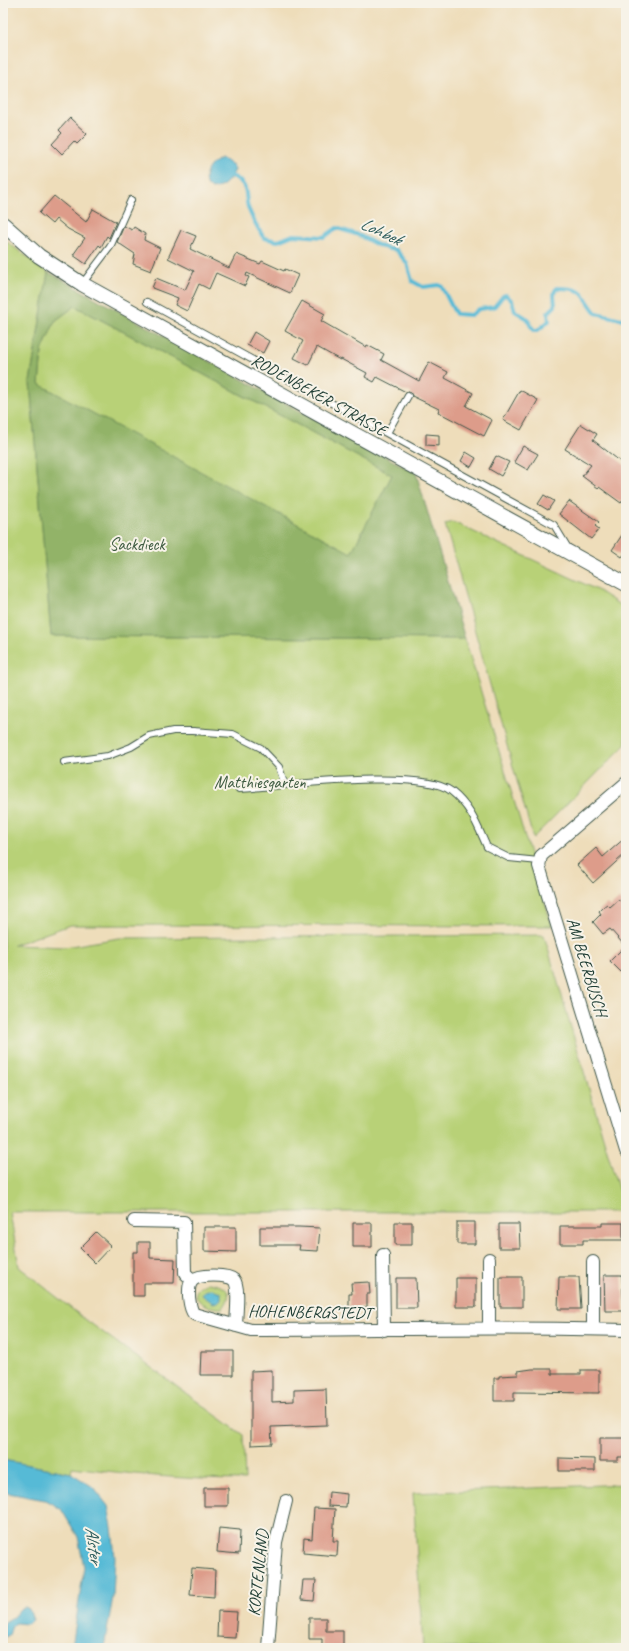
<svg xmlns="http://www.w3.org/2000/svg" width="629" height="1651" font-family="Caveat,sans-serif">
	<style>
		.green { fill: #b8d177; stroke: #6c8756 }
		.forest { fill: #92b368; stroke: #58784e; fill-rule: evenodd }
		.water { fill: #57bad6; stroke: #3b7c85 }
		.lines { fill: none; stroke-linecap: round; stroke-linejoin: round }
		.stream { stroke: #57bad6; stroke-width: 4 }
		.building { fill: #dd9c8a }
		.service-casing { stroke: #3e5548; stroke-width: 8 }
		.minor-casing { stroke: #3e5548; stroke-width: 14 }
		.tertiary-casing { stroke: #3e5548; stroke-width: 16 }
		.service { stroke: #fff; stroke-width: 6 }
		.minor { stroke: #fff; stroke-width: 12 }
		.tertiary { stroke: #fff; stroke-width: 14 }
		.labels { text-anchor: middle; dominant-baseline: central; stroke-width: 4; stroke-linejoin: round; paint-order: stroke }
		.street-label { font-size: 17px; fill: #1f3d34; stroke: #f7f3e8 }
		.park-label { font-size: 17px; fill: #3e5b41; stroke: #f7f3e8 }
		.water-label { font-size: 18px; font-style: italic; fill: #2d5c5c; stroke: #f7f3e8 }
	</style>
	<rect width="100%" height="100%" fill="#f7f3e8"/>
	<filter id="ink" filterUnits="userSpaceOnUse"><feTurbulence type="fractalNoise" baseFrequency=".025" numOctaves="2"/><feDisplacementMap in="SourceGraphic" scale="8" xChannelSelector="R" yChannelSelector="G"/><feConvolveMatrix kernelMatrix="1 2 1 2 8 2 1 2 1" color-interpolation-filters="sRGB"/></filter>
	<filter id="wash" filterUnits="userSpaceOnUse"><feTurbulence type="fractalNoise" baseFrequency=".012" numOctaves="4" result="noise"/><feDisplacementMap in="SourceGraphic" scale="16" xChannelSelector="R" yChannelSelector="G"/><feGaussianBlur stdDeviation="0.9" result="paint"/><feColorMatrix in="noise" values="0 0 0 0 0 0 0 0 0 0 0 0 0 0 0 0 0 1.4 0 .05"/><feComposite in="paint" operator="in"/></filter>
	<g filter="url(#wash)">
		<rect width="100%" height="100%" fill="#eeddba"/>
		<!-- green -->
		<path class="green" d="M 3,239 L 48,272 L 30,382 L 51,636 L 465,639 L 552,926 L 70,925 L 13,945 L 65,947 L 119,938 L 544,935 L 625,1212 L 10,1212 L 19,1267 L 82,1317 L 243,1435 L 245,1480 C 187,1480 130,1474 72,1467 L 71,1473 L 3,1460 Z
			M 75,306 L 392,475 L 351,554 L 39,384 L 42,351 L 55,321 Z
			M 453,522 L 597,590 L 626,609 L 626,744 L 533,838 L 445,524 Z
			M 208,1283 C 224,1285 236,1291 223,1308 C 204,1310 181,1293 208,1283 Z
			M 626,1484 L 626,1648 L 423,1648 L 413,1493 Z"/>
		<!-- forest -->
		<path class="forest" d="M 48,272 L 292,407 L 416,473 L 465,639 L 51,636 L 30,382 ZM 75,306 L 392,475 L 351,553 L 39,384 L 42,351 L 55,321 Z"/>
		<!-- water -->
		<path class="water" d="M 221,158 L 233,165 L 235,170 C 230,180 224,188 212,189 L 206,184 C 203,172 210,164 221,158 Z
			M 212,1289 L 221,1292 L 221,1299 L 218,1302 L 213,1303 L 202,1295 L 205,1291 Z
			M 3,1460 L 71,1473 L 93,1487 L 108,1506 L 112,1527 L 115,1558 L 113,1597 L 104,1648 L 72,1648 L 84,1567 L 78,1537 L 61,1509 L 45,1500 L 3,1492 Z
			M 25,1607 L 29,1609 L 33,1620 L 27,1624 L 16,1623 L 12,1626 L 9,1635 L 3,1638 L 3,1623 L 13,1617 L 21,1608 Z"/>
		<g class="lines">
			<!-- stream -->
			<path class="stream" d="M 232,176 C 252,186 243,195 249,210 C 253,220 259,230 264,238 L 278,241 L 293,235 L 324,237 L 337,228 C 344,231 352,232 358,235 C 372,241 381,249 396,250 L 407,263 L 412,281 L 423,287 L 439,285 L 442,287 L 452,307 L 456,314 L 471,315 L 479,309 L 494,307 L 503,296 L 506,295 L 512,301 L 515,311 L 528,319 L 530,325 L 534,330 L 538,330 L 549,321 L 548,313 L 555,306 C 555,299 552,293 557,288 C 586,288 580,293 596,313 L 621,319 L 626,318"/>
		</g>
		<g id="blocks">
			<!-- building -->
			<path class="building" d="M 70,118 L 87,134 L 77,144 L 74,141 L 62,154 L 52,144 L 62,133 L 59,130 Z
				M 54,196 L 86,222 L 93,209 L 116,222 L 109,238 L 107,236 L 101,247 L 99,245 L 86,264 L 73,255 L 85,238 L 68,229 L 56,219 L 52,224 L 39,213 Z
				M 124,226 L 132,230 L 134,227 L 145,234 L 144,240 L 160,248 L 151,271 L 133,264 L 135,254 L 117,242 Z
				M 181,230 L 196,236 L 190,249 L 229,268 L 236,254 L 260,264 L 262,261 L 284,271 L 285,269 L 298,275 L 290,293 L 247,273 L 246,276 L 249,277 L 245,286 L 216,273 L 209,289 L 199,284 L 187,311 L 175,305 L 178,298 L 152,288 L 156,278 L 185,290 L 194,271 L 168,258 Z
				M 302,301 L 325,314 L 321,321 L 366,347 L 367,345 L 384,354 L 381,360 L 419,381 L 429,362 L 448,372 L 445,378 L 473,393 L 466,406 L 492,420 L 484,436 L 438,412 L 439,409 L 412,396 L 410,392 L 406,392 L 377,377 L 374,382 L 365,377 L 367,373 L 341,359 L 340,360 L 317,347 L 308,365 L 294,358 L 303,341 L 285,331 Z
				M 254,332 L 269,341 L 263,353 L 247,345 Z
				M 520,390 L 538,400 L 521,430 L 503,420 Z
				M 581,424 L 597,434 L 593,440 L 626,466 L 626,496 L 621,503 L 599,487 L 598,488 L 582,476 L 591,465 L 565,449 Z
				M 426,434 L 439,435 L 439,446 L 426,445 Z
				M 523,446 L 538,454 L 528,470 L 514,462 Z
				M 466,452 L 476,458 L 471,467 L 461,461 Z
				M 496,456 L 509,462 L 501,476 L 489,469 Z
				M 544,495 L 554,501 L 548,510 L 538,504 Z
				M 569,501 L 599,522 L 595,526 L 599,529 L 591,539 L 559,514 Z
				M 626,529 L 626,552 L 622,557 L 612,550 Z
				M 626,837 L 626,853 L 593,883 L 577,865 L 596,848 L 603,857 Z
				M 619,899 L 626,907 L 626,977 L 610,961 L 625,946 L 610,929 L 603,934 L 593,922 L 601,914 L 599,911 L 603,907 L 607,904 L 610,907 Z
				M 395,1222 L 412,1222 L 412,1245 L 395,1245 Z
				M 457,1222 L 475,1222 L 475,1244 L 457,1244 Z
				M 353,1223 L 372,1223 L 372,1247 L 353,1247 Z
				M 602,1223 L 623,1223 L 623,1240 L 583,1240 L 583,1244 L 560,1244 L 560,1226 L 602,1226 Z
				M 499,1224 L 519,1224 L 520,1248 L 499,1248 Z
				M 204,1227 L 236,1227 L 236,1252 L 204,1251 Z
				M 260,1227 L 299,1227 L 320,1228 L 318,1251 L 299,1250 L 300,1245 L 260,1245 Z
				M 96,1232 L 111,1246 L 95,1263 L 80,1248 Z
				M 138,1242 L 150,1242 L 150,1258 L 175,1259 L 174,1283 L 144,1283 L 144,1296 L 133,1296 L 133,1252 L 138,1252 Z
				M 604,1275 L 622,1275 L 624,1311 L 605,1311 Z
				M 500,1277 L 522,1277 L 522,1307 L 500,1307 Z
				M 559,1277 L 579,1277 L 581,1309 L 558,1309 Z
				M 396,1278 L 416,1278 L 417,1308 L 396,1308 Z
				M 456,1278 L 476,1278 L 476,1307 L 456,1307 Z
				M 369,1282 L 370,1294 L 367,1294 L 367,1307 L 349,1307 L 349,1294 L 352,1294 L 351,1283 Z
				M 201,1351 L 233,1351 L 233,1375 L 200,1375 Z
				M 532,1369 L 552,1369 L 552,1374 L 581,1374 L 581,1370 L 599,1370 L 599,1393 L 514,1392 L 514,1401 L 494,1401 L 494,1378 L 499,1378 L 499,1376 L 518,1375 L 518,1371 Z
				M 272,1370 L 272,1402 L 294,1401 L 294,1390 L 326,1389 L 327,1425 L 271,1427 L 272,1444 L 251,1445 L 251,1371 Z
				M 600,1438 L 626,1438 L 626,1457 L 618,1457 L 618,1461 L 600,1461 Z
				M 559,1458 L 595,1459 L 595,1471 L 559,1471 Z
				M 204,1488 L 228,1488 L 228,1506 L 204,1506 Z
				M 329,1492 L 347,1494 L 346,1507 L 328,1506 Z
				M 314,1508 L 335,1509 L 333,1541 L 338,1541 L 337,1556 L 303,1553 L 304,1538 L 312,1539 Z
				M 219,1528 L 240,1530 L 239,1554 L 217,1552 Z
				M 192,1568 L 215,1570 L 214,1597 L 190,1595 Z
				M 303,1580 L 316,1580 L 314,1601 L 301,1600 Z
				M 218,1611 L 237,1612 L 235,1638 L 217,1637 Z
				M 309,1618 L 326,1618 L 326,1631 L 343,1631 L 343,1648 L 322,1648 L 322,1639 L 309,1639 Z"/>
		</g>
	</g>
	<g filter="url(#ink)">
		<use href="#blocks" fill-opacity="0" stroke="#3e5548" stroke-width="1"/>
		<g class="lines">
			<defs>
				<path id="service" d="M 82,284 L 110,247 L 131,200
					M 147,302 L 554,525 L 568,548
					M 387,433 L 408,396
					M 64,762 L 108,756 L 131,747 L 149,736 L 173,731 L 193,731 L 233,734 L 261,748 L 279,767 L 285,785
					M 239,789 C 282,786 421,768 451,791 C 471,807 477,825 487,847 L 509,858 L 539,861"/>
				<path id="minor" d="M 626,783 L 541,856 L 539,866 L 626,1151
					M 134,1221 L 184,1222 L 185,1273 L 192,1280
					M 383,1255 L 384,1330
					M 236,1326 C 236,1316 240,1287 234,1280 C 228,1274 199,1274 193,1280 C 188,1284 189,1291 189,1297 C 190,1304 190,1309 194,1314 L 251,1330 C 376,1330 501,1326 626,1330
					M 489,1328 L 489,1259
					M 593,1329 L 593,1262
					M 268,1648 L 276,1542 L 286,1501"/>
				<path id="tertiary" d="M 3,224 L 39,256 L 82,284 L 626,584"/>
			</defs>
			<!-- service casing -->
			<use href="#service" class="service-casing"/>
			<!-- minor casing -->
			<use href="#minor" class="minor-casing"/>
			<!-- tertiary casing -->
			<use href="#tertiary" class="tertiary-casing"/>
			<!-- service -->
			<use href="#service" class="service"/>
			<!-- minor -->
			<use href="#minor" class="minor"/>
			<!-- tertiary -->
			<use href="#tertiary" class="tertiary"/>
		</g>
	</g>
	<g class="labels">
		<!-- street labels -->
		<g class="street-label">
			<text transform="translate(319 395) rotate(29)">RODENBEKER STRASSE</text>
			<text transform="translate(587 967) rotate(73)">AM BEERBUSCH</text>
			<text transform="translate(310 1312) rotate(1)">HOHENBERGSTEDT</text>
			<text transform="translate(258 1573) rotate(-84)">KORTENLAND</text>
		</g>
		<!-- park labels -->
		<g class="park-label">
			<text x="137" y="544">Sackdieck</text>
			<text x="260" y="782">Matthiesgarten</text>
		</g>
		<!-- water labels -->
		<g class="water-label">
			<text transform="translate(381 231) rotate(25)">Lohbek</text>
			<text transform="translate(94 1545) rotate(82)">Alster</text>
		</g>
	</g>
	<!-- margin -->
	<rect width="629" height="1651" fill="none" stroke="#f7f3e8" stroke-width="16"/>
</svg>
